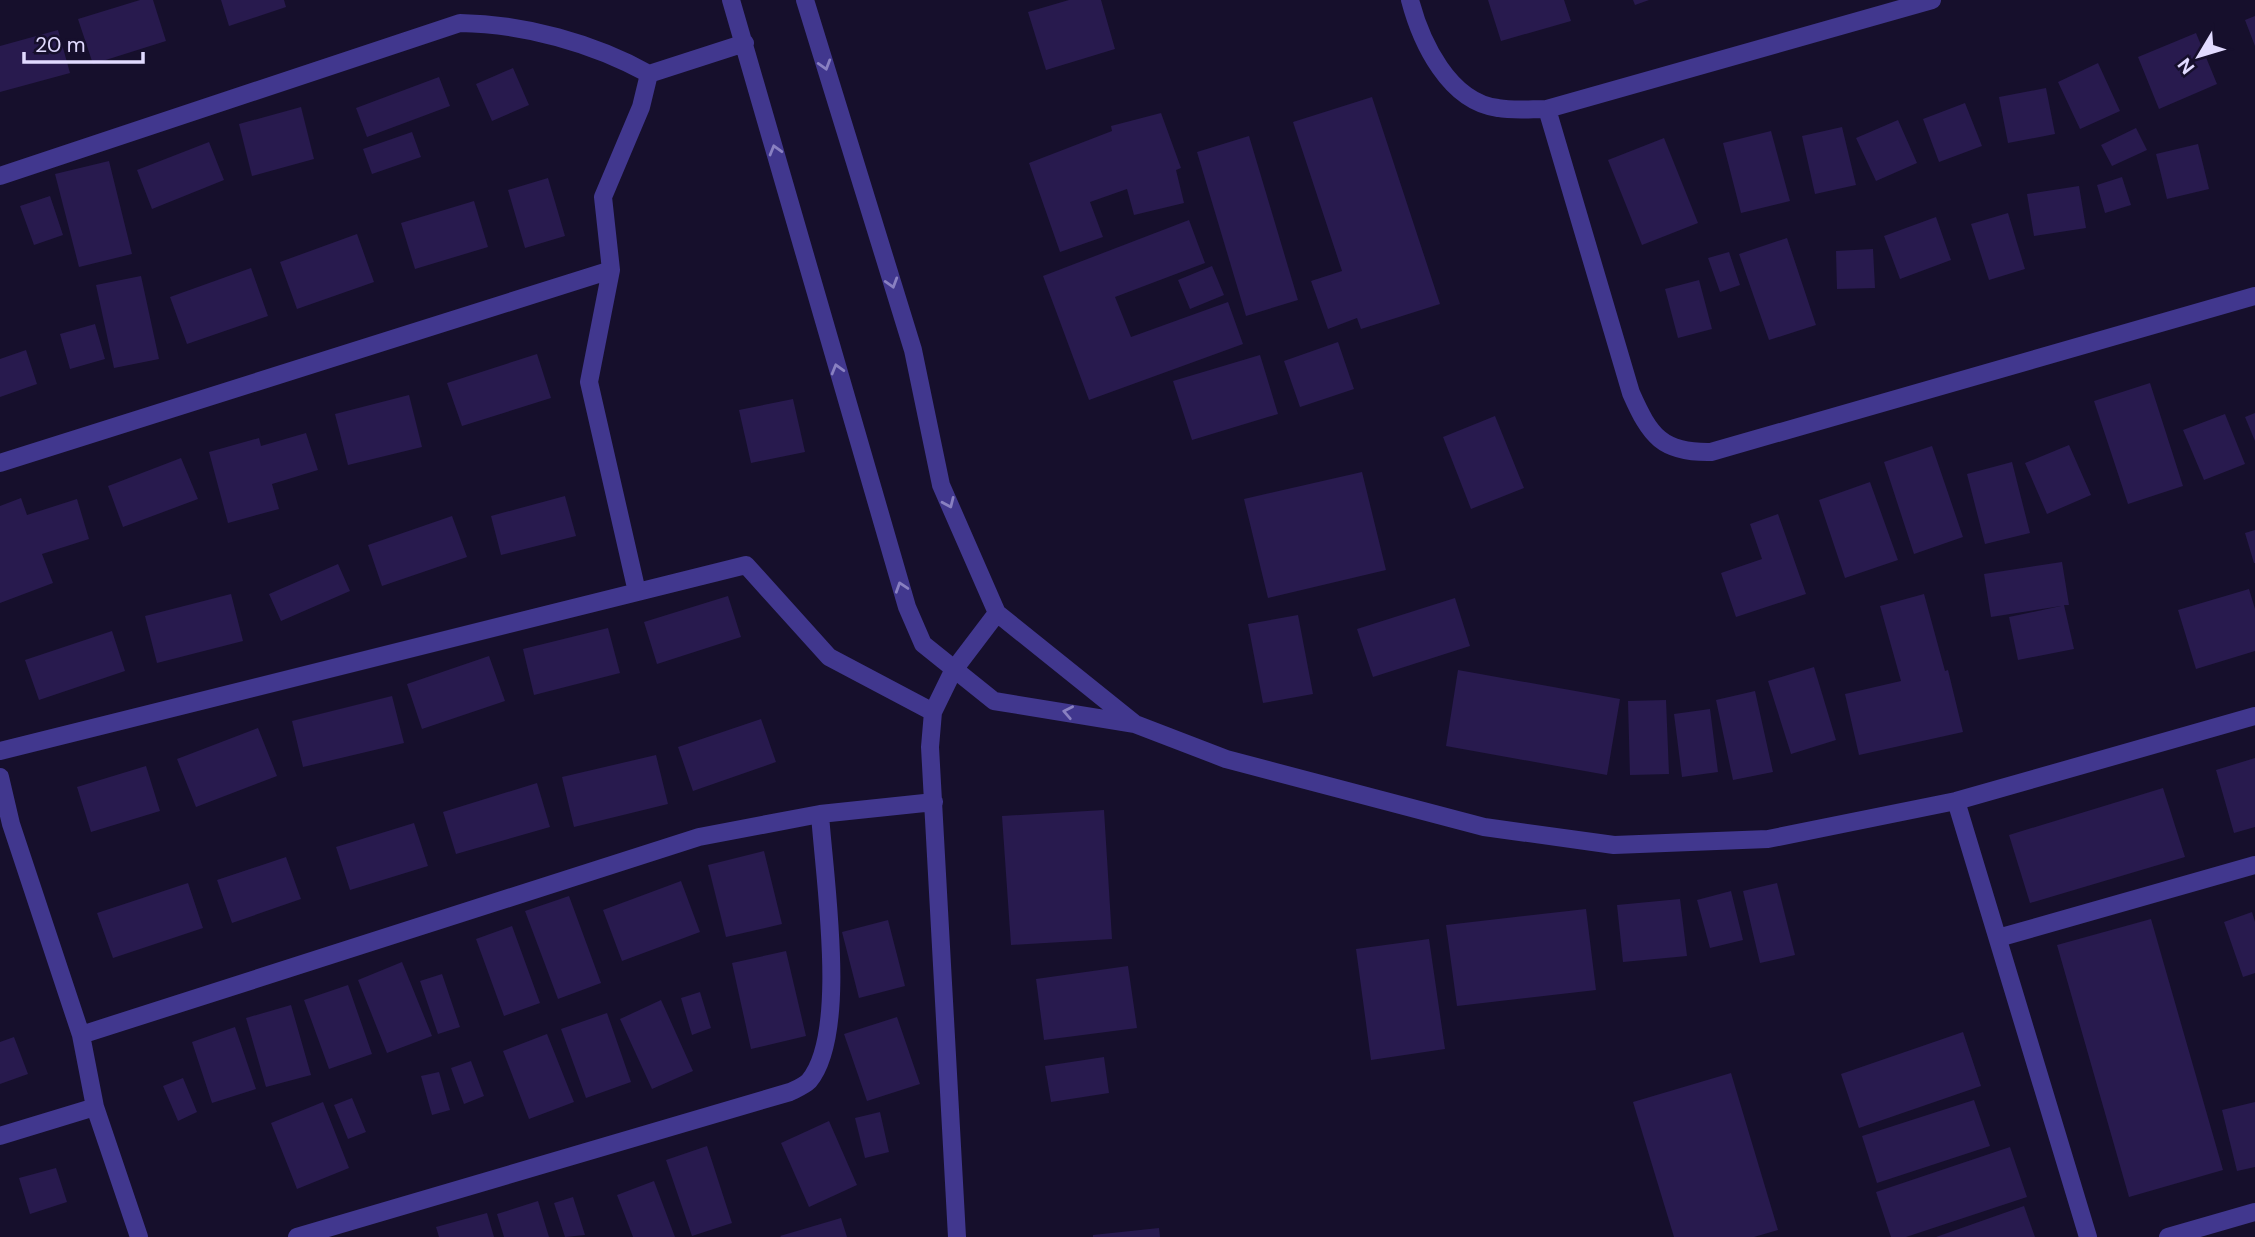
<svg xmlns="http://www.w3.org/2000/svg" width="2255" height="1237" font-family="'DM Sans',sans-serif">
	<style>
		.building { fill: #281a4e }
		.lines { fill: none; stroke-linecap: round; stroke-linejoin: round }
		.minor { stroke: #41378e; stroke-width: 18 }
		.oneway { stroke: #8980c1 }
	</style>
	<rect width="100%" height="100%" fill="#160f2c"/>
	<!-- building -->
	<path class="building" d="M 140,0 L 153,0 L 166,41 L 93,64 L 78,19 Z
		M 221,0 L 284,0 L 286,7 L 229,26 Z
		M 1069,0 L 1101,0 L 1115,49 L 1046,70 L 1028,12 Z
		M 1488,0 L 1564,0 L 1571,21 L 1501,41 Z
		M 1633,0 L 1649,0 L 1635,5 Z
		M 2255,16 L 2255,46 L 2245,20 Z
		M 58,30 L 70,73 L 0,92 L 0,46 Z
		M 2196,33 L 2217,84 L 2159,109 L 2138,57 Z
		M 2098,63 L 2120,111 L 2080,129 L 2058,82 Z
		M 513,68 L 529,105 L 492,121 L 476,84 Z
		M 439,77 L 450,106 L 367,137 L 356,108 Z
		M 2046,88 L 2055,134 L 2008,143 L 1999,97 Z
		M 1372,97 L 1440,304 L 1361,329 L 1357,318 L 1328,329 L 1311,281 L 1342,271 L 1293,122 Z
		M 1965,103 L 1982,146 L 1939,162 L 1923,119 Z
		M 301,107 L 314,159 L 252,176 L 239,124 Z
		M 1161,113 L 1181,168 L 1176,170 L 1184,203 L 1134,215 L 1127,189 L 1090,202 L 1103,237 L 1060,252 L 1029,163 L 1112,131 L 1111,126 Z
		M 1898,120 L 1917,163 L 1876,181 L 1856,138 Z
		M 1842,127 L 1856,185 L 1815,194 L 1802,136 Z
		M 2136,128 L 2147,150 L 2112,166 L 2101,145 Z
		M 1771,131 L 1790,201 L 1741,213 L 1723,143 Z
		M 412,132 L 421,157 L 372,174 L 363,149 Z
		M 1249,136 L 1298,300 L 1246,316 L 1197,152 Z
		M 1664,138 L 1698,223 L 1642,245 L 1608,160 Z
		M 209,142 L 224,180 L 152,209 L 137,170 Z
		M 2198,144 L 2209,189 L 2167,199 L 2156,154 Z
		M 109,161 L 132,254 L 79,267 L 55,174 Z
		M 2122,177 L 2131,205 L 2105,213 L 2097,185 Z
		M 548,178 L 565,236 L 525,248 L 508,190 Z
		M 2079,186 L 2086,228 L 2034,236 L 2027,194 Z
		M 50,196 L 63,235 L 34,245 L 20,206 Z
		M 474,201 L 488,247 L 415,269 L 401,223 Z
		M 2008,213 L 2025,269 L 1989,280 L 1971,224 Z
		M 1936,217 L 1951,260 L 1900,279 L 1884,236 Z
		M 1189,220 L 1205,263 L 1115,297 L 1131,337 L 1228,302 L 1243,344 L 1089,400 L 1043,276 Z
		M 357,234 L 374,282 L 297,309 L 280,262 Z
		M 1787,238 L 1816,325 L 1769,340 L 1739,254 Z
		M 1873,249 L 1875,288 L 1837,289 L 1836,251 Z
		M 1729,252 L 1740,285 L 1720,292 L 1708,258 Z
		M 1212,266 L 1224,295 L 1190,309 L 1178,280 Z
		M 251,268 L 268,316 L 187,344 L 170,297 Z
		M 141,276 L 159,359 L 114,368 L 96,285 Z
		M 1699,280 L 1712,329 L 1678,338 L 1665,289 Z
		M 95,324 L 105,359 L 70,369 L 60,334 Z
		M 1338,342 L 1354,389 L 1300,407 L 1284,361 Z
		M 26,350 L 37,384 L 0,397 L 0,359 Z
		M 537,354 L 551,398 L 462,426 L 447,383 Z
		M 1260,355 L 1278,414 L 1192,440 L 1173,381 Z
		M 2150,383 L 2183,486 L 2128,504 L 2094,401 Z
		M 409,395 L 422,447 L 348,465 L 335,414 Z
		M 793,399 L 805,452 L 751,463 L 739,410 Z
		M 2255,413 L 2255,441 L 2245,417 Z
		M 2225,414 L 2245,464 L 2204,480 L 2183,430 Z
		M 1495,416 L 1524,488 L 1471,509 L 1443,437 Z
		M 306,433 L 318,470 L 272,484 L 279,509 L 228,523 L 209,452 L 259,438 L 261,446 Z
		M 2069,445 L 2091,495 L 2047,514 L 2025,463 Z
		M 1932,446 L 1963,537 L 1914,554 L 1884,462 Z
		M 181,458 L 198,499 L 123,527 L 108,486 Z
		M 2012,462 L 2030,533 L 1985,544 L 1967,474 Z
		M 1362,472 L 1386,570 L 1268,598 L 1244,499 Z
		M 1870,482 L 1898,560 L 1845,578 L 1819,500 Z
		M 565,496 L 576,536 L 501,555 L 491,516 Z
		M 21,498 L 27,515 L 77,499 L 89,539 L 42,554 L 53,583 L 0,603 L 0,506 Z
		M 1778,514 L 1806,594 L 1736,617 L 1721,573 L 1762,559 L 1750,524 Z
		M 452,516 L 467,557 L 382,586 L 368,545 Z
		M 2255,530 L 2255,563 L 2254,563 L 2245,533 Z
		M 2062,562 L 2069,605 L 2064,605 L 2074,649 L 2018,660 L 2009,617 L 2061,606 L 1991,617 L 1984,574 Z
		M 338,564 L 350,591 L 281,621 L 269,594 Z
		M 2249,589 L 2255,609 L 2255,651 L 2196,669 L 2178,610 Z
		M 231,594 L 243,641 L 157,663 L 145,616 Z
		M 1924,594 L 1945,671 L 1948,670 L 1963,732 L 1859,755 L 1845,694 L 1901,681 L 1880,606 Z
		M 728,596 L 741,637 L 657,664 L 644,622 Z
		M 1455,598 L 1470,646 L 1373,677 L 1357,629 Z
		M 1298,615 L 1313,694 L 1263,703 L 1248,624 Z
		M 608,628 L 620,673 L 534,695 L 523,649 Z
		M 112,631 L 125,671 L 39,700 L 25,660 Z
		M 489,656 L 505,701 L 422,729 L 407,684 Z
		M 1814,667 L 1836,740 L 1791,754 L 1768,681 Z
		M 1458,670 L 1620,699 L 1607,775 L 1446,746 Z
		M 1755,691 L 1773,772 L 1733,780 L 1716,700 Z
		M 392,696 L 404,743 L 303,767 L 292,721 Z
		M 1666,700 L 1669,774 L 1630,775 L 1628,701 Z
		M 1710,709 L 1718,772 L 1682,777 L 1674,714 Z
		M 761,719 L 776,762 L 693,791 L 678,747 Z
		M 258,728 L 277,776 L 196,807 L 177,759 Z
		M 656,755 L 668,804 L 574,827 L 562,777 Z
		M 2255,758 L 2255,827 L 2234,833 L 2216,770 Z
		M 146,766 L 160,811 L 91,832 L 77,787 Z
		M 537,783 L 550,827 L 456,854 L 443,812 Z
		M 2163,788 L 2185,857 L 2030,903 L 2009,835 Z
		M 1104,810 L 1112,939 L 1011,945 L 1002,816 Z
		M 414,823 L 428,866 L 350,890 L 336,847 Z
		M 764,851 L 782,924 L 726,937 L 708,865 Z
		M 286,857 L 301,899 L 232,923 L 217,880 Z
		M 681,881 L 700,932 L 622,961 L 603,910 Z
		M 188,883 L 203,928 L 113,958 L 97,913 Z
		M 1777,883 L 1795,955 L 1760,963 L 1743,891 Z
		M 1731,891 L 1743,940 L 1710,948 L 1697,900 Z
		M 569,896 L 601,983 L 558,999 L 525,911 Z
		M 1680,899 L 1687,956 L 1623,962 L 1617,905 Z
		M 1586,909 L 1596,990 L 1457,1006 L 1446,925 Z
		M 2252,912 L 2255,922 L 2255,973 L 2243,977 L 2224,922 Z
		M 2151,919 L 2223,1170 L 2129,1197 L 2057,945 Z
		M 888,920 L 905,986 L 859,998 L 842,932 Z
		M 512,926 L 540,1003 L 504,1016 L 476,939 Z
		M 1429,939 L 1445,1049 L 1371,1060 L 1356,949 Z
		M 786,951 L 806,1036 L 751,1049 L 732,963 Z
		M 402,962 L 432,1036 L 387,1053 L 358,980 Z
		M 1128,966 L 1137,1028 L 1044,1040 L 1036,979 Z
		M 442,974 L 460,1027 L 438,1034 L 420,981 Z
		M 348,985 L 372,1054 L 329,1069 L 304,1000 Z
		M 700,992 L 711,1028 L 692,1035 L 681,998 Z
		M 661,1000 L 693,1071 L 652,1089 L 620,1019 Z
		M 291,1005 L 311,1075 L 266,1087 L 246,1018 Z
		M 607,1013 L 631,1082 L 586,1098 L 561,1029 Z
		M 897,1017 L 920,1084 L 867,1101 L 844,1034 Z
		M 235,1027 L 256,1089 L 212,1103 L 192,1042 Z
		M 1963,1032 L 1981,1086 L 1859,1128 L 1841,1074 Z
		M 547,1034 L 574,1102 L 529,1119 L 503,1051 Z
		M 14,1037 L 28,1074 L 0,1084 L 0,1042 Z
		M 1104,1057 L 1109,1093 L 1051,1102 L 1045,1066 Z
		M 471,1061 L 484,1096 L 464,1104 L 451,1068 Z
		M 439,1072 L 450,1110 L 432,1115 L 421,1076 Z
		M 1731,1073 L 1778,1230 L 1754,1237 L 1674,1237 L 1633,1102 Z
		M 183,1078 L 197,1112 L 178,1121 L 163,1086 Z
		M 352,1098 L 366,1132 L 348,1139 L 334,1105 Z
		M 1974,1100 L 1990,1146 L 1877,1183 L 1862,1136 Z
		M 323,1102 L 349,1168 L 297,1189 L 271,1123 Z
		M 2255,1102 L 2255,1167 L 2237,1171 L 2222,1110 Z
		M 880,1112 L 889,1152 L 865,1158 L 855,1118 Z
		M 829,1121 L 857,1185 L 809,1207 L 781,1143 Z
		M 707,1146 L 732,1223 L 692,1236 L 666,1160 Z
		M 2010,1147 L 2027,1197 L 1906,1237 L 1891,1237 L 1876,1192 Z
		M 56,1168 L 67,1202 L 30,1214 L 19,1178 Z
		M 654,1181 L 675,1237 L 633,1237 L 617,1195 Z
		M 573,1197 L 585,1235 L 565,1237 L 554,1203 Z
		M 538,1201 L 549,1237 L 504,1237 L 497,1214 Z
		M 2024,1206 L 2035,1237 L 1936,1237 Z
		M 487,1213 L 494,1237 L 439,1237 L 436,1227 Z
		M 841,1218 L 847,1237 L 781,1237 L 780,1236 Z
		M 1159,1228 L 1160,1237 L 1093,1237 L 1093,1235 Z"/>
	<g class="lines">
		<!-- minor -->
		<path class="minor" d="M 731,0 L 907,607 L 923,644 L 994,701 L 1135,724 L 1226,759 L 1484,827 L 1614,845 L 1768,839 L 1956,801 L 2255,716
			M 805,0 L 913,350 L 941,485 L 997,613 L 1134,723
			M 1410,0 C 1421,42 1449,102 1498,108 C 1514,111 1531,109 1547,109 L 1932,0
			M 1547,109 L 1631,393 C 1650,436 1662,453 1711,452 L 2255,296
			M 0,176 L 460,23 C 524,24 593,43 649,74 L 745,43
			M 0,463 L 611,270
			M 637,592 L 589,382 L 611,270 L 603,197 L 641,107 L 649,74
			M 0,751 L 746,565 L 829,657 L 933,712
			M 0,777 L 11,824 L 81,1035 L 95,1107 L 139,1237
			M 1956,801 L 2088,1237
			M 1998,938 L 2255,865
			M 81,1035 L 699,837 L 820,814 L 934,802
			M 0,1136 L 95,1107
			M 297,1237 L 790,1092 C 796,1089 804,1086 809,1081 C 849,1033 824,877 820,814
			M 957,1237 L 930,747 L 933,712 L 953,671 L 997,613
			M 2168,1237 L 2255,1212"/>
	</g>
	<!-- one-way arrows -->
	<defs><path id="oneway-chevron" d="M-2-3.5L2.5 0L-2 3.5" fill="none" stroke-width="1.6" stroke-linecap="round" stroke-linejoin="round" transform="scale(1.75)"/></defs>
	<g class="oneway">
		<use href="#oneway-chevron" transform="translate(825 65) rotate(73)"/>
		<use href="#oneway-chevron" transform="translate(775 150) rotate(-106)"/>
		<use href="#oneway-chevron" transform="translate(892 283) rotate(73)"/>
		<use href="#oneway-chevron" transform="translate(837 369) rotate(-106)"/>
		<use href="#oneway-chevron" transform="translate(949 503) rotate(66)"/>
		<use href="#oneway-chevron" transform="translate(901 587) rotate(-108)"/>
		<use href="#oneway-chevron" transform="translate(1068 712) rotate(-169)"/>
	</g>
	<!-- north arrow -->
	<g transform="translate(2199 56) rotate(232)" stroke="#160f2c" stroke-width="5" paint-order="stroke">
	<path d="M0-5L12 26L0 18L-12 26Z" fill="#e1daff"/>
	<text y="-10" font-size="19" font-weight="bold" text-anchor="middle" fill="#e1daff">N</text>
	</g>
	<!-- scale -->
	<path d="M24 52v10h119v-10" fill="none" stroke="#e1daff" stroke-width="3.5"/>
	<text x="35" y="52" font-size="21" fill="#e1daff" stroke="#160f2c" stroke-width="5" paint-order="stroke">20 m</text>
</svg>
